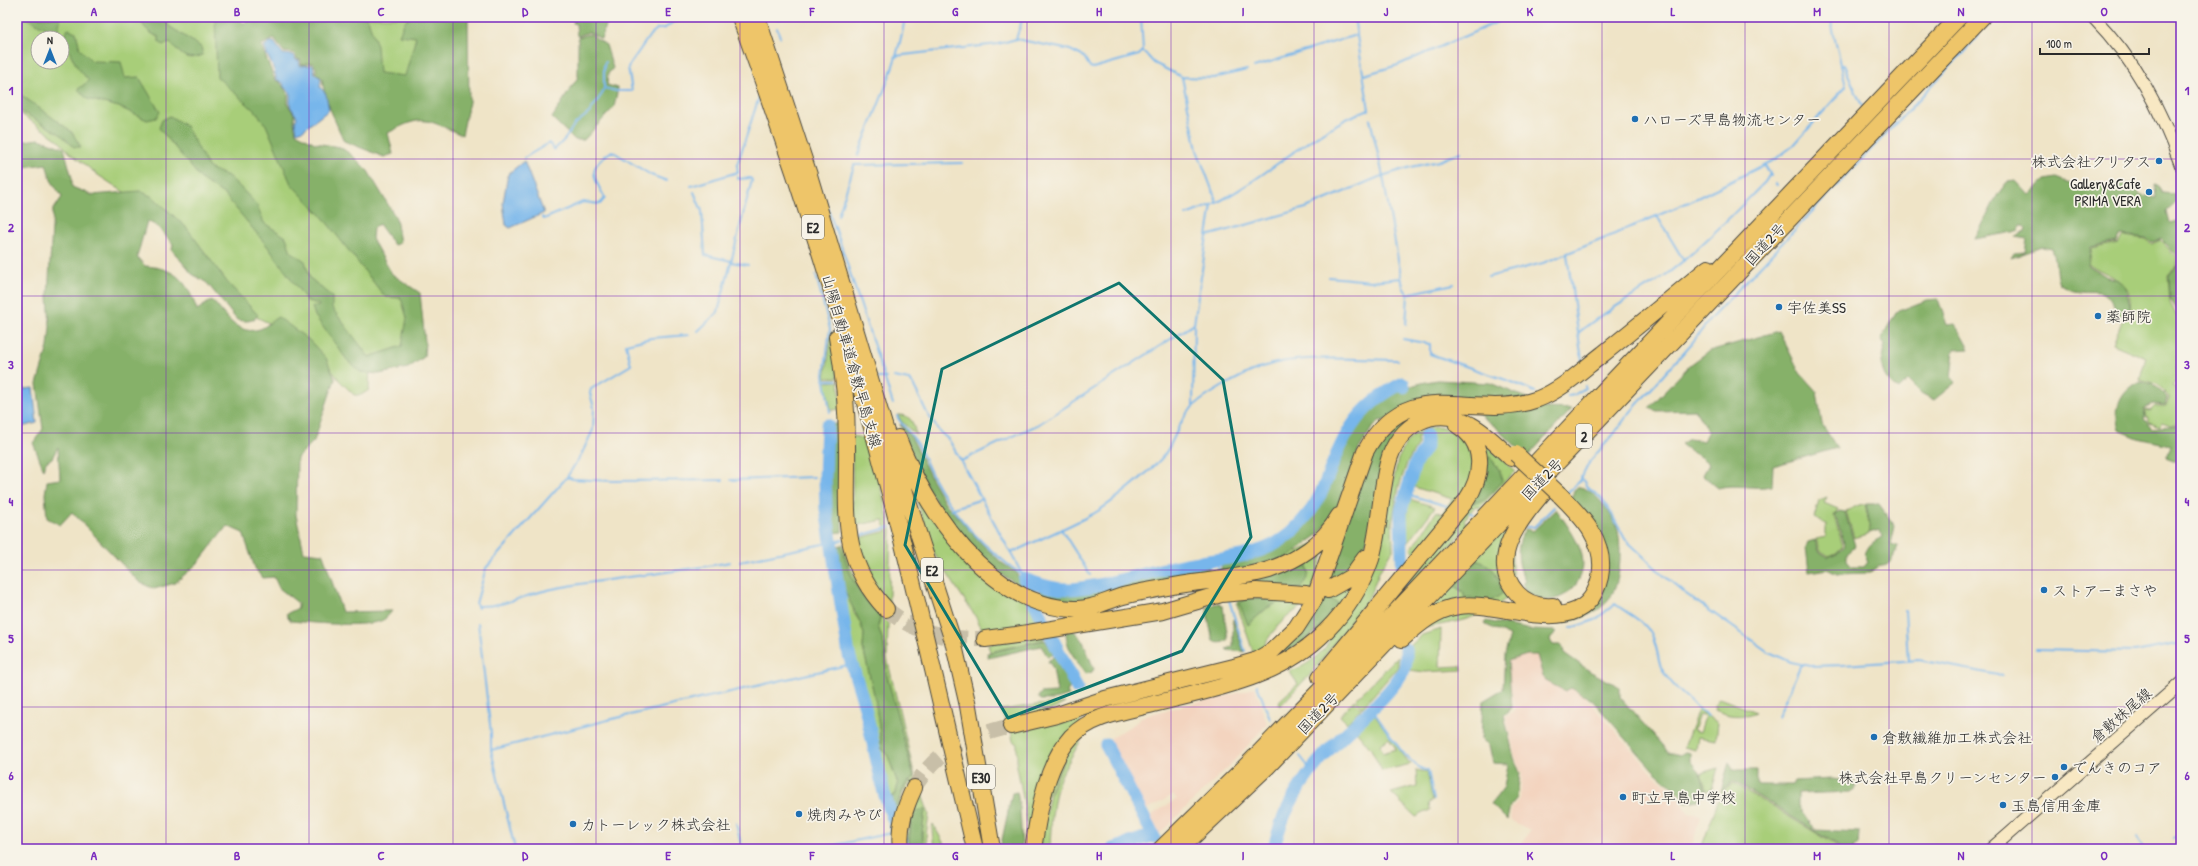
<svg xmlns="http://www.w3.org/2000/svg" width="2198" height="866" font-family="'Patrick Hand','Klee One',sans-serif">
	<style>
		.built { fill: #f3d4bf }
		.green { fill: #a8ce79; stroke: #6a7c52; fill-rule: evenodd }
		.forest { fill: #86b169; stroke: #586e4a }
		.water { fill: #77b6eb; stroke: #51708b }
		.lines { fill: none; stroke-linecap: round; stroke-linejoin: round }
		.stream { stroke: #77b6eb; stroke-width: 2 }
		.river { stroke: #77b6eb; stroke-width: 13 }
		.highway-tunnel { stroke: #c8bfa8; stroke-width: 16; stroke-dasharray: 16 8; stroke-linecap: butt }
		.secondary-casing { stroke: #484742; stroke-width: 14 }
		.highway-casing { stroke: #484742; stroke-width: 18 }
		.secondary { stroke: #f8e8c3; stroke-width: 12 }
		.highway { stroke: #eec569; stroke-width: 16 }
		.highway-bridge-casing { stroke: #484742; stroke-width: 18; stroke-linecap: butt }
		.highway-bridge { stroke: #eec569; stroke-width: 16 }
		.marked { fill: none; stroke: #0f766e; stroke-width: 3; stroke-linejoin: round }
		.grid { fill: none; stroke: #7b2cbf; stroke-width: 1; stroke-opacity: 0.55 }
		.poi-dot { fill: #1f6fb2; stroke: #f7f3e8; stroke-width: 1.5 }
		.labels { text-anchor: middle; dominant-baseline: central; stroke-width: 3.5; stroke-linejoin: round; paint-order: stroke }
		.shield { fill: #f7f3e8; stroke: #686764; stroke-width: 1 }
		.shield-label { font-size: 14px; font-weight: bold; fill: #2b2b2b }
		.poi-label { font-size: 15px; fill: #2b2b2b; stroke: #f7f3e8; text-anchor: start }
		.street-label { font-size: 15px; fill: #2b2b2b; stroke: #f7f3e8 }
		.neatline { fill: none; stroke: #7b2cbf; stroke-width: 1.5 }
		.grid-label { font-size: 13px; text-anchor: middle; font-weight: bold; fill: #7b2cbf }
	</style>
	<rect width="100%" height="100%" fill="#f7f3e8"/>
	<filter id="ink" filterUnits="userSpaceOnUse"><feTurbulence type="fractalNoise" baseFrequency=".025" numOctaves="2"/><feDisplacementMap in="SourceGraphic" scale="8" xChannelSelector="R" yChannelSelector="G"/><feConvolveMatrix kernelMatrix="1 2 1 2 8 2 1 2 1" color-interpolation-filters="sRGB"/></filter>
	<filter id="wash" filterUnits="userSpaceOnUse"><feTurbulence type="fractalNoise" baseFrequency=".012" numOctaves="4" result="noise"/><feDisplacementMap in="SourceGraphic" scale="16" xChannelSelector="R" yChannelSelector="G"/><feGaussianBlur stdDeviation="0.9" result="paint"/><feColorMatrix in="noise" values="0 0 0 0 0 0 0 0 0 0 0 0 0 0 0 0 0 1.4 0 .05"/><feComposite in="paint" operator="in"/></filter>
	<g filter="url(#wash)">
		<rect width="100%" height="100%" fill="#efe4c7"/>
		<!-- built -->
		<path class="built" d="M 1533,651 L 1583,695 L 1653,774 L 1676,792 L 1689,814 L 1695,813 L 1701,816 L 1691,849 L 1518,849 L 1530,830 L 1510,820 L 1512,807 L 1520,799 L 1522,774 L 1515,756 L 1506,716 L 1515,710 L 1505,658 Z
			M 1255,687 L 1267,724 L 1231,764 L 1158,835 L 1150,816 L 1177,799 L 1173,795 L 1146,810 L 1110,744 L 1111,738 L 1134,724 L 1145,715 L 1242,692 Z"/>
		<!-- green -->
		<path class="green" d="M 17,17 L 222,17 L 258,111 L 403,297 L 410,319 L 405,347 L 370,359 L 369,390 L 361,395 L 354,395 L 339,380 L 319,354 L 277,327 L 248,313 L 127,194 L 98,175 L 70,153 L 58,140 L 17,111 ZM 38,38 L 62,38 L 62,62 L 38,62 Z
			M 362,17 L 424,17 L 406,77 L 376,74 Z
			M 2124,236 L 2146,239 L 2153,244 L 2160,240 L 2177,257 L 2176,266 L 2168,275 L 2170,303 L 2181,324 L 2181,363 L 2176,365 L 2178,379 L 2172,386 L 2180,390 L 2181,423 L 2171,425 L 2163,422 L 2160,426 L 2148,422 L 2148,418 L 2145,417 L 2146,410 L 2150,411 L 2155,406 L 2166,406 L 2169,397 L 2156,384 L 2140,379 L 2146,358 L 2113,344 L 2122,321 L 2130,317 C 2134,277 2117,282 2089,264 L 2092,249 L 2118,243 Z
			M 832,332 L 838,378 L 825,378 Z
			M 839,381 L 841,409 L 831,410 L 825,382 Z
			M 898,415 C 912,415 913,423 916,435 L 901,421 Z
			M 1437,427 C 1452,430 1462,435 1469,449 C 1472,456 1474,464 1473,473 C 1469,494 1431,534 1416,553 L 1411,549 L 1437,511 L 1442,514 L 1452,499 L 1414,487 C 1416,479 1417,469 1421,462 C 1428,451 1433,446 1429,433 L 1417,437 L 1418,444 L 1407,463 L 1399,486 L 1392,523 L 1393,550 L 1380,570 L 1369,597 L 1314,670 L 1281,705 L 1279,705 L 1280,700 L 1298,684 L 1289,671 C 1306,667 1314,659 1326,647 L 1386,517 L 1398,459 L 1407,442 L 1415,434 L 1429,428 Z
			M 852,436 L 869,439 L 891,530 L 887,658 L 914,773 L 929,814 L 926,835 L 928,849 L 925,849 L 922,834 L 925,810 L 910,824 L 909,841 L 913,849 L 909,849 L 907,838 L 912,781 L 903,793 L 896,821 L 868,707 L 852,654 L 835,547 L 844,544 C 848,566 857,583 870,601 L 876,593 L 855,539 L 887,531 L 883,520 L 853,526 ZM 842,546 C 848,573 859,597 881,615 L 878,626 L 884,645 L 887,676 L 914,778 C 904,783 901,796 897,806 L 892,797 L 896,793 L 898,784 L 888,756 L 882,748 L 875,698 L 863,648 L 864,634 L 860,622 L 854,613 Z
			M 1487,446 L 1515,471 L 1479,508 L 1476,505 L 1464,520 L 1469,526 L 1408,587 L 1408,580 L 1473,499 L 1483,449 ZM 1490,457 L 1500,471 L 1483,484 L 1487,469 L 1487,459 Z
			M 909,477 L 922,500 L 1029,604 L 1039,627 L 984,634 L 977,619 L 935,555 Z
			M 1827,497 L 1824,503 L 1838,509 L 1834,516 L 1843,546 L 1836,553 L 1829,556 L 1821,551 L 1816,539 L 1826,537 L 1826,524 L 1814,518 L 1819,500 Z
			M 1409,499 L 1435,507 L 1405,546 L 1404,530 Z
			M 1865,504 L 1869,526 L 1868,534 L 1854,538 L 1846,511 L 1859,505 Z
			M 1507,525 L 1512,528 L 1512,594 L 1499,604 L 1417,622 ZM 1495,573 L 1502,593 L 1465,598 L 1463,592 L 1453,585 Z
			M 1328,538 L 1311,592 L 1251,588 L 1229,582 Z
			M 1353,583 L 1327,625 L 1277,659 L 1266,660 L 1320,598 L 1335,594 Z
			M 1240,598 L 1308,598 C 1304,607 1292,612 1285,619 C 1275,628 1266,640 1261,652 L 1253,652 L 1237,604 ZM 1242,600 L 1281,601 L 1267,608 L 1248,625 Z
			M 1485,610 C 1468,623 1442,623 1421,629 L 1448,612 Z
			M 1441,629 L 1440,667 L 1461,666 L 1462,670 L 1425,672 L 1409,670 L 1410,667 L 1408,667 L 1409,647 L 1422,635 Z
			M 1043,636 L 1044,639 L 990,652 L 988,644 Z
			M 1398,656 L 1398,667 L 1362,708 L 1356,699 Z
			M 1719,698 L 1756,712 C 1742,718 1728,716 1715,710 L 1716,707 L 1714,706 Z
			M 1354,700 L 1361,709 L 1347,723 L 1340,716 Z
			M 1065,703 L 1054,709 L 1005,720 L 1001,710 L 1036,705 Z
			M 1371,710 L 1407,760 L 1411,764 L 1382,771 L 1371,749 L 1354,728 ZM 1389,738 L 1396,749 L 1383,753 L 1380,744 Z
			M 1698,710 L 1718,723 L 1716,740 L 1698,737 L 1696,750 L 1684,747 ZM 1699,715 L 1705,717 L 1700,732 L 1693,730 Z
			M 1080,714 L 1081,721 L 1028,838 L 1027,819 L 1017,766 L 1017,744 L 1013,741 L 1011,730 Z
			M 1082,737 C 1082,740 1062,771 1059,781 C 1052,803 1051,826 1050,849 L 1039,849 L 1050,793 L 1070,747 Z
			M 1718,768 L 1712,788 L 1707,791 L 1701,773 Z
			M 1416,770 L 1427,772 L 1433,801 L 1429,803 L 1430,810 L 1416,817 L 1391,793 L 1417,786 Z
			M 1733,783 L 1836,845 L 1836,849 L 1701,849 L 1721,793 Z
			M 933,824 L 945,846 L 947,849 L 934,849 L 932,829 Z"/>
		<!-- forest -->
		<path class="forest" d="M 24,17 L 61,17 L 57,34 Z
			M 138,17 L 162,17 L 169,26 L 201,47 L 203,55 C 185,62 182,55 170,42 L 163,45 L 159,42 L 159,37 C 148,33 144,27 138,17 Z
			M 215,17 L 238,17 L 243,23 L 260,17 L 367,17 L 377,46 L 379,73 L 405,76 L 416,37 L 399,35 L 405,21 L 411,17 L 468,17 L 469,102 L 462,135 C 427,120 424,113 388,133 L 393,154 L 384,157 L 344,141 C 336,123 323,96 322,78 L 316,74 L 316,68 L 313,63 L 301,65 L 301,60 L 297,59 L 294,53 L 284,52 L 274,39 L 261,45 L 275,80 L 280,82 L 288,94 L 288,105 L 295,115 L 294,122 L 296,133 L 315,143 L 340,147 L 353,156 L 368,171 L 396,218 L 400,243 L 394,245 L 379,224 L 373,228 L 372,239 L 392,274 L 420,293 L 425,342 L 424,357 L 408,368 L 379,374 L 360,372 L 347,360 L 315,316 L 312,307 L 319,306 L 318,304 L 307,301 L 268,247 L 225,195 L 202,180 L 159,128 L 162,120 L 170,116 L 186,126 L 209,168 L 228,176 L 239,186 L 257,205 L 264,223 L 286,237 L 291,252 L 305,261 L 310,278 L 332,297 L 332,308 L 369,357 L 402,346 L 407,318 L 401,298 L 385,297 L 321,215 L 291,184 L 266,125 L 256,112 L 217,77 Z
			M 575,17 L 609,17 L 601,39 L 589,32 L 577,36 L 576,24 L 573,23 Z
			M 68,29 L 76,32 L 80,49 L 92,61 L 121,62 L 125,78 L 139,77 L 160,112 L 156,118 L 147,120 L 119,107 L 87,99 L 78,89 L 89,81 L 77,67 L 63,38 Z
			M 590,34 L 606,45 L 613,68 L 608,74 L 607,85 L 618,88 L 614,107 L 584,140 L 575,140 L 552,118 L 578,77 L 578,37 Z
			M 17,92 L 71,131 L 81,147 L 74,147 L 60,134 L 17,109 Z
			M 39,139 L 64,148 L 72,178 L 72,187 L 92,195 L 140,191 L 153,197 L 187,228 L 227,282 L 258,315 C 252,323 245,321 237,320 L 207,283 L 192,274 L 172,250 L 173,244 L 157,226 L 147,221 L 137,257 L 145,266 C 176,268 187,281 197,310 L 212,300 C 225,315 237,336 260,329 C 266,327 272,320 278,317 L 309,340 L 326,358 L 335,379 L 314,441 L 297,458 L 296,515 L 304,552 L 323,554 L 342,612 L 392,611 C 387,617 384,621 377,622 C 357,627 313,623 291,621 L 286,614 L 298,608 L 298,603 L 279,588 L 274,577 L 262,578 L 255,568 L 243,533 L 227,526 L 199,562 L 175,583 L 154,589 L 139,582 L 72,512 L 60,525 L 47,518 L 45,494 L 47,481 L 60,479 L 58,447 L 52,458 L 46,462 L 44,470 L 33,443 L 43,429 L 37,384 L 48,347 L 50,327 L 48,296 L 53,210 L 62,197 L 51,180 L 46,164 L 17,168 L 17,142 Z
			M 2056,178 L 2081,188 L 2138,183 L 2139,194 L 2156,198 L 2155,185 L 2159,187 L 2162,193 L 2175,194 L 2177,202 L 2167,211 L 2170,223 L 2181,220 L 2181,316 L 2170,299 L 2169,275 L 2178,265 L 2179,257 L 2161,239 L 2153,242 L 2146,238 L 2121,235 L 2117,242 L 2091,248 L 2088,265 L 2107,277 L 2119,280 L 2126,288 L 2130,305 L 2129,317 L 2124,318 L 2117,315 C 2106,283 2100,295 2074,290 C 2069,289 2064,285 2059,284 C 2054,272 2058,263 2052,249 L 2042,247 L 2011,258 L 2014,253 L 2025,252 L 2027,239 L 2015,237 L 2026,230 L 2025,226 L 2021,226 L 2019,230 L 2013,232 L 1975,239 L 1998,194 L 2007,182 L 2016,181 L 2029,195 L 2045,180 Z
			M 1938,299 L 1947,325 L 1955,324 L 1969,349 L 1954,350 L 1951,378 L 1956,382 L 1934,400 L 1919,392 L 1908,381 L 1899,390 C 1880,377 1879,365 1885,344 L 1881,339 L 1896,312 L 1927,300 Z
			M 1779,331 L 1800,373 L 1817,392 L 1822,424 L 1837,448 L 1773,466 L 1772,486 C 1753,490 1735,483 1718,488 L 1703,475 L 1709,464 C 1700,455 1690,452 1681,444 L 1689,439 L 1703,441 L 1708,431 L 1695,410 L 1657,411 L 1649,408 L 1690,365 L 1709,351 Z
			M 1438,380 L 1490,383 L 1529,399 L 1379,421 L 1370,431 L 1359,449 L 1337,509 L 1318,535 L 1286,558 L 1222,574 L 1221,564 C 1253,557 1288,548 1309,520 C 1319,506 1326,488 1333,472 C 1357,417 1376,389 1438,380 Z
			M 2141,381 L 2152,384 L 2167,397 L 2165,405 L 2153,404 L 2145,409 L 2144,419 L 2152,428 L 2181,425 L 2181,461 L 2173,461 L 2166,458 L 2170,445 L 2138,438 L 2119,430 C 2113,409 2120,391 2141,381 Z
			M 1539,403 L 1544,408 L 1572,409 L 1527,457 L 1498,429 L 1475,411 Z
			M 1406,417 L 1408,420 L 1361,557 L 1353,569 L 1324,587 L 1365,469 L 1384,433 Z
			M 842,423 L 842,532 L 833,533 L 829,473 L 830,425 Z
			M 900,424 L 912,438 L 931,478 L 946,504 L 982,544 L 1002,563 L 1017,573 L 1021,586 C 991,572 957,532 938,505 C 923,483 909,449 900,424 Z
			M 1490,457 L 1500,471 L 1502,481 L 1483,501 L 1473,503 C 1481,488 1487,475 1487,458 Z
			M 1579,487 C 1594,488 1615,517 1618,531 C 1622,550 1621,587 1607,602 C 1592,617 1574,621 1554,624 L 1577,613 L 1606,571 L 1572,498 L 1574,491 Z
			M 1866,504 L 1879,504 L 1895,526 L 1891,544 L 1898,546 C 1887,577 1883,558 1870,573 L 1837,574 L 1827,569 L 1809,572 L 1806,547 L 1808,542 L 1815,540 L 1820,552 L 1828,557 L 1836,554 L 1845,546 L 1835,515 L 1839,511 L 1845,512 L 1855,546 L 1847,553 L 1847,561 L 1852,567 L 1864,567 L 1868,562 L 1865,554 C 1869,544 1873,542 1882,537 L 1880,530 L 1869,533 L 1870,526 Z
			M 1556,509 C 1565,522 1576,537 1581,552 C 1589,575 1571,599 1548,600 C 1541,601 1531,595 1524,592 L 1526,590 L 1522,585 L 1525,580 C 1517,565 1515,545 1525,529 L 1533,531 Z
			M 838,546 L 842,546 C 848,573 858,597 881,615 L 878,626 L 884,645 L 887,676 L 914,778 C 904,782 900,796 897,806 L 894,806 L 892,797 L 896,793 L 898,784 L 888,756 L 882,749 L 875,698 L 863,648 L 864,634 L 860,622 L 845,592 L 836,548 Z
			M 1476,560 C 1497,567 1496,574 1503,593 L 1492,601 L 1465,598 L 1463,592 L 1453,585 Z
			M 1301,561 L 1306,563 L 1309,574 L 1301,589 L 1243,587 L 1242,581 Z
			M 1208,566 L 1211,575 L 1111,593 L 1079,602 L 1042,597 L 1040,589 L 1066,593 L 1080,592 L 1193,567 Z
			M 1249,598 L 1280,599 L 1281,601 L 1267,608 L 1248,625 L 1239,603 Z
			M 1322,599 L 1329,599 L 1337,602 L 1339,608 C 1327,621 1299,651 1281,652 Z
			M 1219,603 L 1223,607 L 1228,639 C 1224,643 1219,644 1213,641 L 1207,613 L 1208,606 Z
			M 1233,619 L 1244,652 L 1226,650 L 1233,646 Z
			M 1486,621 L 1532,630 L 1556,631 L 1550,640 L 1553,645 L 1562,645 L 1564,653 L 1591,672 L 1620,687 L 1620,697 L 1668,752 L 1680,755 L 1685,752 L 1690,753 L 1690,761 L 1701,774 L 1706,792 L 1699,800 L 1686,802 L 1676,790 L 1654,771 L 1592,700 L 1571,688 L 1565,691 L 1544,680 L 1537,655 L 1527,655 L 1508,661 L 1512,708 L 1504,715 L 1514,758 L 1520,773 L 1517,798 L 1510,806 L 1507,820 L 1491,804 L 1504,787 L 1508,764 L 1493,763 L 1489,745 L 1481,739 L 1483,701 L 1503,689 L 1505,654 L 1510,636 L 1484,624 Z
			M 1066,631 L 1074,631 L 1082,639 L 1094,669 L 1092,672 L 1086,674 C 1077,662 1065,647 1066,631 Z
			M 1045,640 L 1054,653 L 1048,657 L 1041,646 L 988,658 L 987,653 Z
			M 1055,656 L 1070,687 L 1067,692 L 1069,695 L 1053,700 L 1040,700 L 1038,697 L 1041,693 L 1057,692 L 1053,668 L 1048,661 Z
			M 1729,762 L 1733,770 L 1757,770 L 1757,785 L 1792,785 L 1794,781 L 1832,779 L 1855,782 L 1856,788 L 1850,792 L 1798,794 L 1798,806 L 1815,830 L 1860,832 L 1859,844 L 1854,846 L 1855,849 L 1837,849 L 1838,845 L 1733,781 L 1721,792 Z
			M 1017,792 L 1020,808 L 1022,849 L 1000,849 L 1012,793 Z
			M 925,809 L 922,834 L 925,849 L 913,849 L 909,842 L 912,812 Z"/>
		<!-- water -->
		<path class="water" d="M 270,42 L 274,42 L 283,54 L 293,55 L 296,60 L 299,60 L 300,66 L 313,65 L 315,74 L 321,78 L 320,87 L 326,94 L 329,110 L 303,130 L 297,132 L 295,122 L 297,117 L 290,106 L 290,93 L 284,87 L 283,83 L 276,79 C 275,67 267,58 264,46 Z
			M 524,161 L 544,213 L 510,228 L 506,225 L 503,203 L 508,174 Z
			M 33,388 L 37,423 L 17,428 L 17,390 Z"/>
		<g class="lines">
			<!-- stream -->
			<path class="stream" d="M 1141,17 L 1143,51 L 1154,63 L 1182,77 L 1214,78 L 1247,70
				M 1354,17 L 1369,110
				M 779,19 L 783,17
				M 777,28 L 780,37
				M 1016,39 L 1023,17
				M 895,56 L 998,44 L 1016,39 L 1070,50 L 1084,57 L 1090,67 L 1093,68 L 1139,55 L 1143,51
				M 1840,66 L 1844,65 L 1862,106
				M 1254,67 L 1356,35
				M 1364,75 L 1398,65 L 1509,17
				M 1182,77 L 1197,150 L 1217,203
				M 604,88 L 616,91 L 632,91 L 628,67 L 650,35 L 657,29 L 664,29 L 673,22 L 685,20 L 687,17
				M 1370,119 L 1383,176 L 1403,287 L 1408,295 L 1406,324
				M 858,156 C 875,111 898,65 905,17
				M 524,158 L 549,143 L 554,150 L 565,139 L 574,125 L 589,113 L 602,94 L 604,88 L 604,64 L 606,62
				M 854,165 L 962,163
				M 1765,165 L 1771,176
				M 738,173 L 737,165 L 760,94
				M 738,177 L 738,179 L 750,178 L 752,180 L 731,262 L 748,265
				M 1775,183 L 1777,185
				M 691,186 L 738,172
				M 694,192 L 702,211 L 705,255 L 731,261
				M 825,201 L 835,229
				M 1186,215 L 1212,205
				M 838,216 L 854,166
				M 1657,216 L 1684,261
				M 542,217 L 544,219 L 583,202 L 600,204 L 605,198 C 592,175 587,167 612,151 L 651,175 L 667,181
				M 835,227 L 893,404
				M 1207,236 L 1212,205 C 1267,178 1311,131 1369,109
				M 1567,254 L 1582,361
				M 816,275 L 830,329 L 824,375 L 830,412
				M 1329,277 L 1371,281 L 1401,278
				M 1488,277 L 1543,263 L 1608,237 L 1691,201 L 1774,160 L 1793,146 L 1846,86 L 1830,17
				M 1408,295 L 1411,293 L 1454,284
				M 698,331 L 718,312 L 731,262
				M 1578,333 C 1605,310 1638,295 1667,274 C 1702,247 1734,213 1765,182 L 1770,174
				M 1403,339 L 1430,344 L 1430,354 L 1512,382 L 1535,392
				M 894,377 L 909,380 L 913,384 L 927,413 L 939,431 L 949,440 L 961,461 L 1022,574
				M 877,378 L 886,378
				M 824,380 L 837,380
				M 1403,380 L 1403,383
				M 1568,396 L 1574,395 L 1585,388 L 1585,386
				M 1193,406 L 1194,324 L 1207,236 L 1306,208 L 1379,177 L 1411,167 L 1439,161 L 1461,152
				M 897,416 C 900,424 912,434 917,443 C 923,454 927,466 933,477 C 953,515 985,549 1021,574
				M 961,461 L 1039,424 L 1194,324
				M 567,477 L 573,479 L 613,481 L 723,480
				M 823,477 L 825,477
				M 1581,477 L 1587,487 L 1601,498 L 1610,511 L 1625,539 L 1662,574 L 1686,594 L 1767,651 L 1791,662 L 1810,666 L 1842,665 L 1919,660 L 2003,676
				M 731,480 L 814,477
				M 1567,493 L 1580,481 L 1590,461 L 1614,434 L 1627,416 L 1692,343 L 1711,318 L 1979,36
				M 1406,494 L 1447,506
				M 951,509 L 982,499
				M 1470,513 L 1474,514
				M 1526,527 L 1534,527 L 1554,507
				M 1061,529 L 1090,575
				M 855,537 L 891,527
				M 1011,553 C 1038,540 1066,528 1093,514 C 1112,503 1146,475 1161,459 C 1174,445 1176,426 1188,412 C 1200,397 1242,375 1260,368 C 1297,353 1358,360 1398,360
				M 1216,560 L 1220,573
				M 740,561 L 843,540
				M 1094,581 L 1096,584
				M 1229,600 L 1245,651
				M 478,606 C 504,607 527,594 552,589 C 611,577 671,574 730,562
				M 478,608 L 476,604 L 486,568 L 567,477 L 581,455 L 593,430 L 594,408 L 590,393 L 591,389 L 631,365 L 626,344 L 651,338 L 689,335
				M 1905,610 L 1908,661
				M 478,623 L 491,733 L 491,750
				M 1571,628 L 1595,620 L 1615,604 C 1625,612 1641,619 1648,629 C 1656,638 1657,655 1661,667 C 1667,682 1695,706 1708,716
				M 2036,650 L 2135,652 L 2181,643
				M 1257,685 L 1270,719
				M 1371,708 C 1385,726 1406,766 1428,771 L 1434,800
				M 1778,717 L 1801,664
				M 1300,756 L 1311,770
				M 736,823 L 742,849
				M 2137,838 L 2145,849
				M 2174,838 L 2181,834
				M 515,849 L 491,750 L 608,720 L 852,664
				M 768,849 L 788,846 L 791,849
				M 818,849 L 895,832"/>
			<!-- river -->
			<path class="river" d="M 827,425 L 825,477 L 826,509 L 849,655 L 865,707 L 884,793 L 900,840
				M 1024,579 C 1039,584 1055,590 1071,589 C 1109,586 1149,571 1187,564 C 1216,559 1247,559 1275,544 C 1288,537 1299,526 1308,514 C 1319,501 1325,484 1331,468 C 1347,427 1363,403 1403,383 L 1404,387
				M 1403,593 L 1401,511 L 1415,464 L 1426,447 L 1426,435
				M 1030,594 L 1077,688
				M 1106,745 L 1154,837
				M 1113,849 L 1153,835
				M 1274,849 C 1280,817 1299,785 1320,760 C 1345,730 1384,704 1404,670 C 1407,665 1406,655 1406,649"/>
		</g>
	</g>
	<g filter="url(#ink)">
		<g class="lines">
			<!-- highway-tunnel -->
			<path class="highway-tunnel" d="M 886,609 C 915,633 948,640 985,639
				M 914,788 C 938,748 968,737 1011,726"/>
			<defs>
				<path id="secondary" d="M 2093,17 C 2136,61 2160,108 2181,165
					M 1991,849 L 2181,683"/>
				<path id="highway" d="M 740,17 C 802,187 856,360 901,536 C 927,640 950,745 975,849
					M 757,17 L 809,175 L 893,455 L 953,641 L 968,706 L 992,849
					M 837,337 C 844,373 847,410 847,446 C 848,510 838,558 886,609
					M 898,438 C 925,509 989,606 1074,609 C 1091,610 1106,601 1123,596 C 1137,592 1153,590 1168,587 C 1201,581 1236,579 1269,570 C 1299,559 1323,544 1339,516
					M 1547,488 C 1524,515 1485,558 1517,593 C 1526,603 1540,607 1553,606
					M 1328,590 L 1351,577 L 1365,558
					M 985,639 L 1016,635 L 1163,611 L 1221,594 L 1256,591 L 1306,594
					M 1402,639 C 1419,624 1436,609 1459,606 C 1501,599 1585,646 1600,577 C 1607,541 1582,517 1559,494
					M 1320,677 L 1466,501 C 1483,476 1487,443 1457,425
					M 1011,726 L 1057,715 L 1105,699 L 1234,667 L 1255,661 L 1272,651 L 1296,628 L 1314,600 L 1365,452 C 1409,370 1472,423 1538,399 C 1563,389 1582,370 1603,354 C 1638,326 1673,297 1708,268
					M 901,849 C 898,827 905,807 914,788
					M 1033,849 C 1039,812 1045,766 1071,737 C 1092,715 1126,711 1153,704 C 1213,689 1281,678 1326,631 C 1347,610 1362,586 1371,559 C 1380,528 1380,494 1388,463 C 1398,424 1435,404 1471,425 C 1486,433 1498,446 1511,458
					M 1161,849 L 1249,763 L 1370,639 L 1612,382 L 1959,17
					M 1180,849 L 1267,767 L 1982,17"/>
			</defs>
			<!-- secondary casing -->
			<use href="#secondary" class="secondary-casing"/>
			<!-- highway casing -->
			<use href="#highway" class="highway-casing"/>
			<!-- secondary -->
			<use href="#secondary" class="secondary"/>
			<!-- highway -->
			<use href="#highway" class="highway"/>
			<defs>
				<path id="highway-bridge" d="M 1516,454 L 1559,494"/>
			</defs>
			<!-- highway-bridge casing -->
			<use href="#highway-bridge" class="highway-bridge-casing"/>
			<!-- highway-bridge -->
			<use href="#highway-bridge" class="highway-bridge"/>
		</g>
	</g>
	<!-- marked area -->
	<path class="marked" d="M 1119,283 L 1223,380 L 1251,537 L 1182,651 L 1008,718 L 905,545 L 942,369 Z"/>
	<!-- grid -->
	<path class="grid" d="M 166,17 L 166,849M 309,17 L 309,849M 453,17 L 453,849M 596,17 L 596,849M 740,17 L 740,849M 884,17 L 884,849M 1027,17 L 1027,849M 1171,17 L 1171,849M 1314,17 L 1314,849M 1458,17 L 1458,849M 1602,17 L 1602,849M 1745,17 L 1745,849M 1889,17 L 1889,849M 2032,17 L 2032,849M 17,159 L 2181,159M 17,296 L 2181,296M 17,433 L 2181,433M 17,570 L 2181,570M 17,707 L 2181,707"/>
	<!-- markers -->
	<g class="poi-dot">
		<circle cx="1635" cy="119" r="4"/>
		<circle cx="2159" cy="161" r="4"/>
		<circle cx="2149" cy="192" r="4"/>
		<circle cx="1779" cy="307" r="4"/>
		<circle cx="2098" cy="316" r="4"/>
		<circle cx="2044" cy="590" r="4"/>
		<circle cx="1874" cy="737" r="4"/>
		<circle cx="2064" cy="767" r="4"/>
		<circle cx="2055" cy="777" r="4"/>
		<circle cx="1623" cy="797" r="4"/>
		<circle cx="2003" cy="805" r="4"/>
		<circle cx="799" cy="814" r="4"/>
		<circle cx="573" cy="824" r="4"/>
	</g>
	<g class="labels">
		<!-- shield labels -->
		<g class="shield">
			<rect x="802" y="215" width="22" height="24" rx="3"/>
			<rect x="1576" y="424" width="16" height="24" rx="3"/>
			<rect x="921" y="558" width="22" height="24" rx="3"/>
			<rect x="967" y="765" width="28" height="24" rx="3"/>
		</g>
		<g class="shield-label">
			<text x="813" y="227">E2</text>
			<text x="1584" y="436">2</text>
			<text x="932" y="570">E2</text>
			<text x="981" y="777">E30</text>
		</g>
		<!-- poi labels -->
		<g class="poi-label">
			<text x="1643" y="119">ハローズ早島物流センター</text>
			<text x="2151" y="161" text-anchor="end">株式会社クリタス</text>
			<text x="2141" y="183" text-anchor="end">Gallery&amp;Cafe<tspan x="2141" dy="17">PRIMA VERA</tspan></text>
			<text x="1787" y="307">宇佐美SS</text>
			<text x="2106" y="316">薬師院</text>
			<text x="2052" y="590">ストアーまさや</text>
			<text x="1882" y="737">倉敷繊維加工株式会社</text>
			<text x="2072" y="767">でんきのコア</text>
			<text x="2047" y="777" text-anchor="end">株式会社早島クリーンセンター</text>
			<text x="1631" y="797">町立早島中学校</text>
			<text x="2011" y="805">玉島信用金庫</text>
			<text x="807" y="814">焼肉みやび</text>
			<text x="581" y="824">カトーレック株式会社</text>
		</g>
		<!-- street labels -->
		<g class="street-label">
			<text transform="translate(1765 244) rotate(-47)">国道2号</text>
			<text transform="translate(852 361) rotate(74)">山陽自動車道倉敷早島支線</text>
			<text transform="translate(1542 479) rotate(-46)">国道2号</text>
			<text transform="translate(1318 713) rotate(-46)">国道2号</text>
			<text transform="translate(2121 715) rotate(-41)">倉敷妹尾線</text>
		</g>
	</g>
	<!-- margin -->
	<rect width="2198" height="866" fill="none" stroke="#f7f3e8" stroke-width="44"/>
	<!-- north arrow -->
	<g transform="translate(50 50)"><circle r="19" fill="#f7f3e8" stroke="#a5a39c"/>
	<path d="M0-3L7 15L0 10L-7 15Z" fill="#1f6fb2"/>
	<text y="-6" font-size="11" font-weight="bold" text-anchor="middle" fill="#2b2b2b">N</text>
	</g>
	<!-- scale -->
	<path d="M2040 48v6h109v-6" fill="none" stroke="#2b2b2b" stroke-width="2"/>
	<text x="2046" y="48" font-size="12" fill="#2b2b2b" stroke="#f7f3e8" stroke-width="3" paint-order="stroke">100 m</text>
	<rect x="22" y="22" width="2154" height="822" class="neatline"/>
	<g class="grid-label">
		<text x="94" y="16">A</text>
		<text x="237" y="16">B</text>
		<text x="381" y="16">C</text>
		<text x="525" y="16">D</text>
		<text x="668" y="16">E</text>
		<text x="812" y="16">F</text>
		<text x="955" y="16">G</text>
		<text x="1099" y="16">H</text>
		<text x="1243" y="16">I</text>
		<text x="1386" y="16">J</text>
		<text x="1530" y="16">K</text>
		<text x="1673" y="16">L</text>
		<text x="1817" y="16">M</text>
		<text x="1961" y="16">N</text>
		<text x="2104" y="16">O</text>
		<text x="11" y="95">1</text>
		<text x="2187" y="95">1</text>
		<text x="11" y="232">2</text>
		<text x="2187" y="232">2</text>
		<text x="11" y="369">3</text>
		<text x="2187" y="369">3</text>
		<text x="11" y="506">4</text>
		<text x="2187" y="506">4</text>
		<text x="11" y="643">5</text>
		<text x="2187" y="643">5</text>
		<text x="11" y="780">6</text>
		<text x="2187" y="780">6</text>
		<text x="94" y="860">A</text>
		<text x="237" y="860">B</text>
		<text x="381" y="860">C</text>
		<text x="525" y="860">D</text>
		<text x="668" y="860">E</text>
		<text x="812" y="860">F</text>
		<text x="955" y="860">G</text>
		<text x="1099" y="860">H</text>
		<text x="1243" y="860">I</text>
		<text x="1386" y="860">J</text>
		<text x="1530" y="860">K</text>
		<text x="1673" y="860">L</text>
		<text x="1817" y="860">M</text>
		<text x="1961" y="860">N</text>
		<text x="2104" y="860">O</text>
	</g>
</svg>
